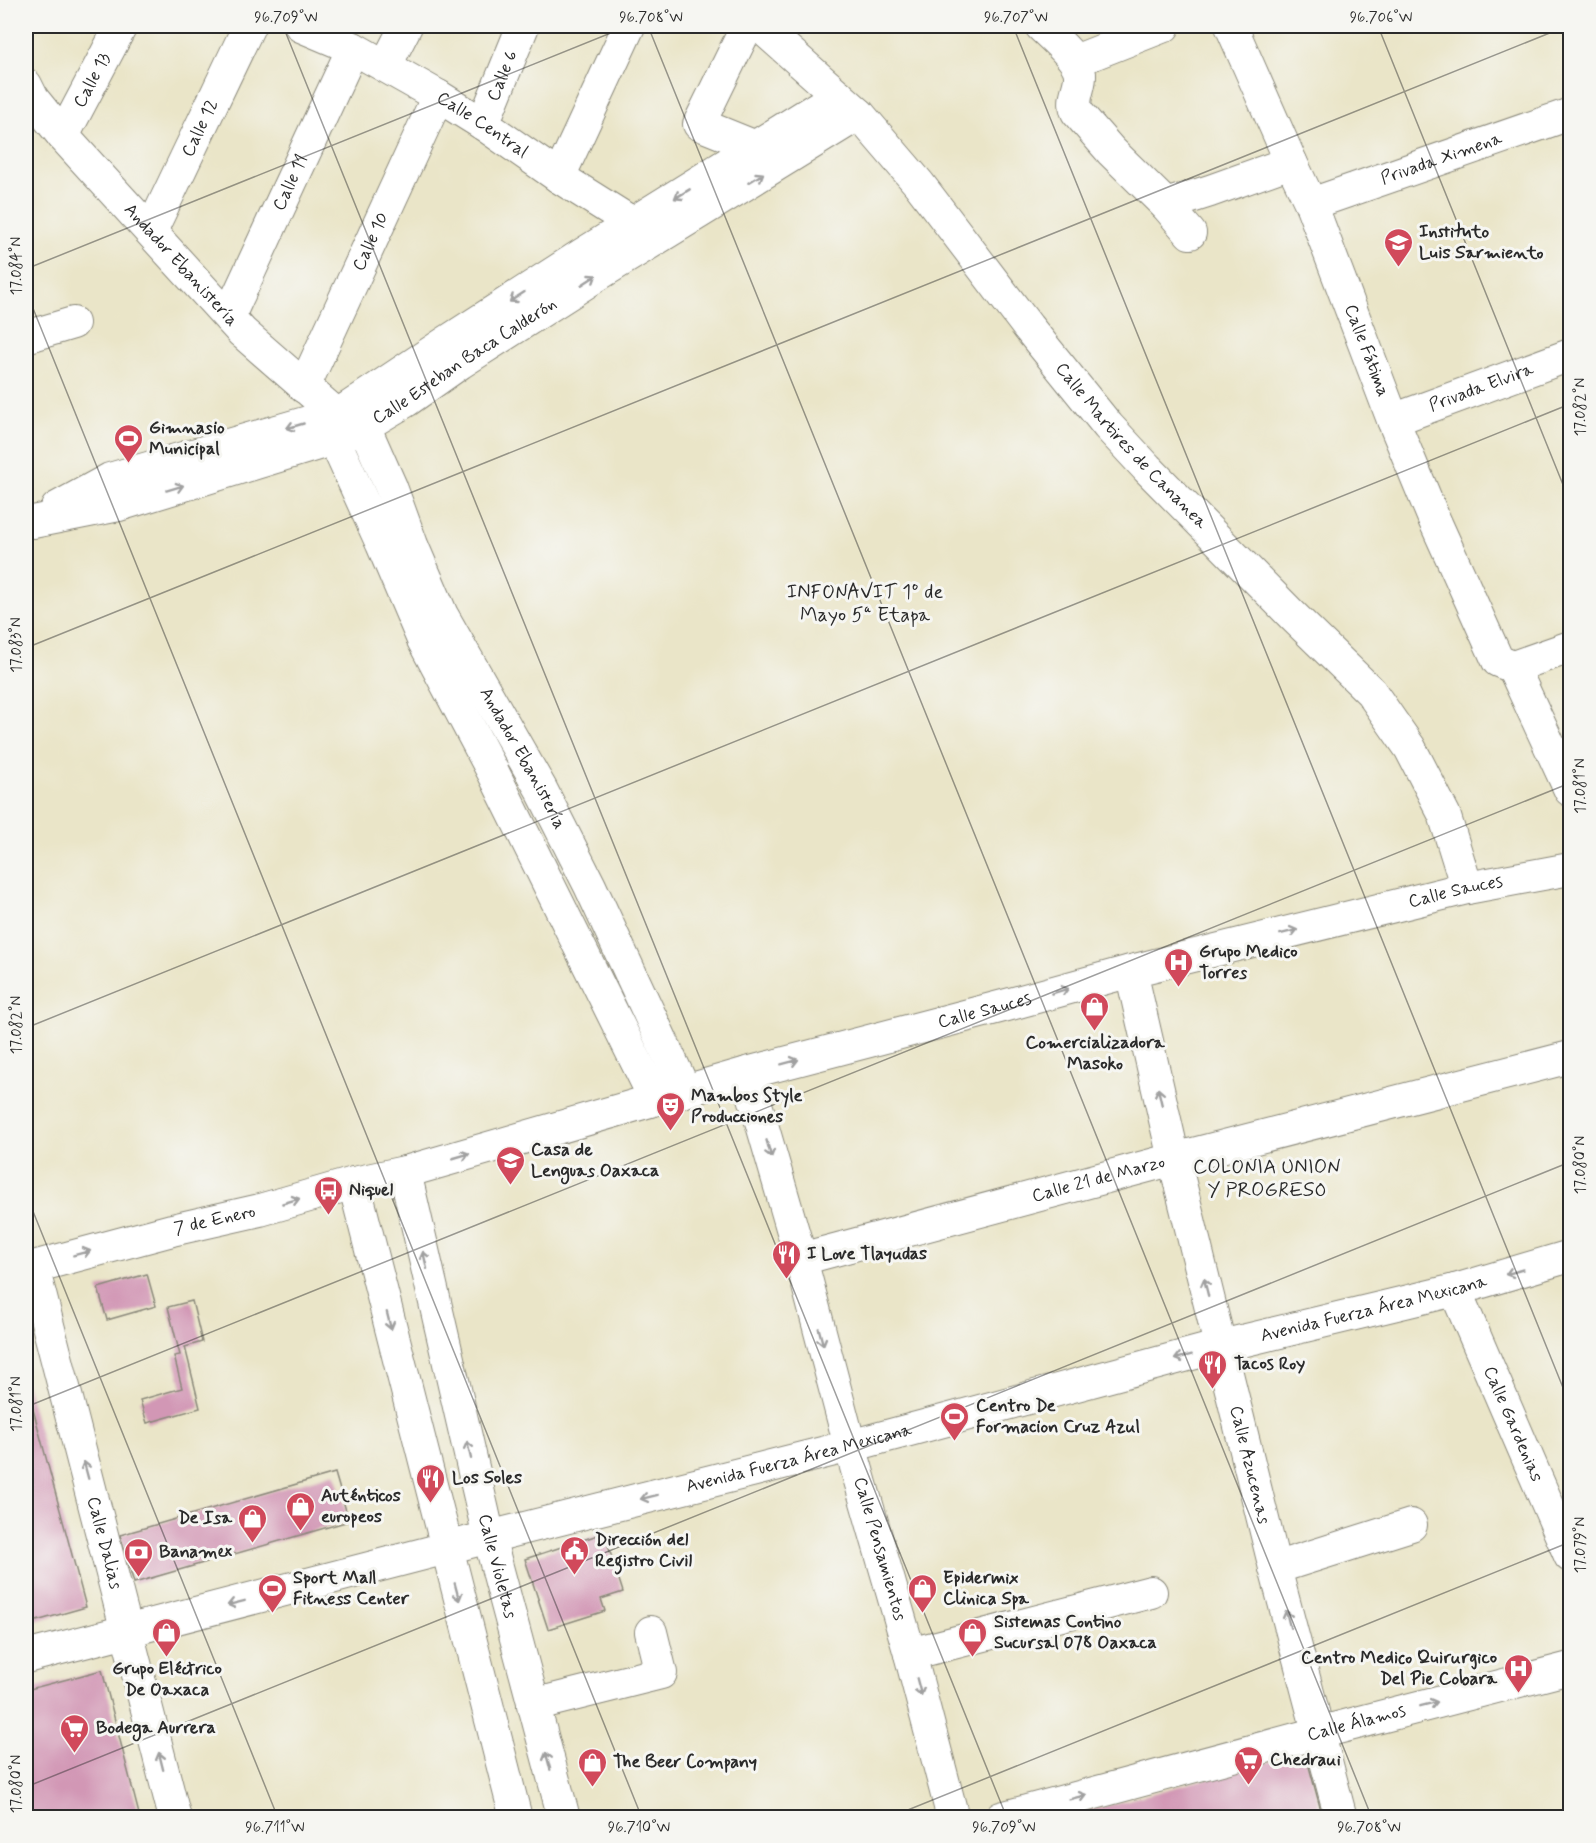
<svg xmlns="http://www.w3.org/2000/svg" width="1596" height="1843" font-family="Mynerve,sans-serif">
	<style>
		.building { fill: #d297b5 }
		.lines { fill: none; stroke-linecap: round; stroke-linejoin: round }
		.minor-casing { stroke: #8a887a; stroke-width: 34 }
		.minor { stroke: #fff; stroke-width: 32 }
		.oneway { stroke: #a0a0a0 }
		.ticks { fill: none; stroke: #2b2b2b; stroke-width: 1.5; stroke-opacity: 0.45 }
		.labels { text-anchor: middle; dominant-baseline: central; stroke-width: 6; stroke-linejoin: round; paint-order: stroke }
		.street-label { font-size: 18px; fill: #2b2b2b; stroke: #f6f6f2 }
		.poi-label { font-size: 18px; font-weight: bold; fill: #2b2b2b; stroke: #f6f6f2; text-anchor: start }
		.neighbourhood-label { font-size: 20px; fill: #2b2b2b; stroke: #f6f6f2 }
		.neatline { fill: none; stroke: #2b2b2b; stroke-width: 2 }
		.ticks-label { font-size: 15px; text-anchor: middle; fill: #2b2b2b }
	</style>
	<rect width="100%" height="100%" fill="#f6f6f2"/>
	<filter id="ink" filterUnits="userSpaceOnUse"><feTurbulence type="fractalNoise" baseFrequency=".0167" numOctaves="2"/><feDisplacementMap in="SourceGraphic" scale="12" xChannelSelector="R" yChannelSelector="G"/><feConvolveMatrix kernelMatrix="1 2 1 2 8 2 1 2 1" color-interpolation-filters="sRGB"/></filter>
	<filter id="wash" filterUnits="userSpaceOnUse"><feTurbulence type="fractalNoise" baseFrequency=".008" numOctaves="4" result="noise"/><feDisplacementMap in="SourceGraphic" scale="24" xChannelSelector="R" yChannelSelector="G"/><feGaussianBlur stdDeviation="1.35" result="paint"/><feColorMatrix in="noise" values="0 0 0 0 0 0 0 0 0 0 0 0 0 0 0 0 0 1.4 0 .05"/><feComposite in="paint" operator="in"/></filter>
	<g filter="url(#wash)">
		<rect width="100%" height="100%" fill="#eae5c8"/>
		<g id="blocks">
			<!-- building -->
			<path class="building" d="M 147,1274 L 156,1306 L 107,1320 L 98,1288 Z
				M 192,1301 L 202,1342 L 185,1347 L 200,1408 L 147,1423 L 140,1400 L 182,1388 L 174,1356 L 180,1355 L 168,1307 Z
				M 26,1383 L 86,1607 L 26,1624 Z
				M 335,1473 L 349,1521 L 134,1583 L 120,1535 Z
				M 604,1533 L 623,1592 L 601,1599 L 605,1611 L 548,1629 L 525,1559 Z
				M 102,1670 L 140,1818 L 26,1818 L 26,1690 Z
				M 1305,1752 L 1323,1818 L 1065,1818 L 1064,1817 Z"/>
		</g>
	</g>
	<g filter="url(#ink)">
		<use href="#blocks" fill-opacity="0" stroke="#8a887a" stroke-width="1.5"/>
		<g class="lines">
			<defs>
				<g id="minor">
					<path id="s1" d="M 301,26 L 353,48 L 438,96 L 483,124 L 559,177 L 648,233"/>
					<path d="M 747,26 L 699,124 L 756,147"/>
					<path id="s2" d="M 760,26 L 859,114 L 919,184 L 1028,327 L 1108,426 L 1147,468 L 1294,617 L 1371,692 L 1410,748 L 1444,814 L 1467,888"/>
					<path d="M 1041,26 C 1052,37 1078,58 1080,74 C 1081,88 1071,98 1077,112 L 1111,151 L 1166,205 L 1190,233"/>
					<path id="s3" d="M 1231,26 L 1291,162 L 1311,204 L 1393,420 L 1434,519 L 1498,661 L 1513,667"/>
					<path d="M 1075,61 L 1164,26"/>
					<path d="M 386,65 L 406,26"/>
					<path id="s4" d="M 26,85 L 33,99 L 63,136 L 242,332 L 336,414 L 347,427"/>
					<path id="s5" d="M 483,124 L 523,26"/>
					<path id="s6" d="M 63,136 L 121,26"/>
					<path d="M 559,177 L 629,26"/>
					<path id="s7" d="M 1311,204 L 1570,114"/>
					<path d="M 1166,205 L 1210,191 L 1291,162"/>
					<path id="s8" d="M 151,231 L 249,26"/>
					<path id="s9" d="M 229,316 L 353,48"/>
					<path d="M 26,337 L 73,323"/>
					<path id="s10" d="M 304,387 L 438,96"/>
					<path id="s11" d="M 1393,420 L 1570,355"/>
					<path id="s12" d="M 364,426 L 391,487 L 412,545 L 442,615 L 541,789 L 590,886 L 685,1091"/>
					<path d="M 334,439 L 382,544 L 423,640 L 493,772 L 655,1099"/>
					<path d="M 57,508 L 110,479 L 336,414 L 348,408 L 445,343 L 583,254 L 838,95"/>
					<path id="s13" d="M 33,522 L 119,505 L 334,439 L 364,426 L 406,401 L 460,363 L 596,276 L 859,114"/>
					<path d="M 1513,667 L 1570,790"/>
					<path d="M 1513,667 L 1570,647"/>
					<path id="s14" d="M 1131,971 L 1174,1159 L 1275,1568 L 1341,1818"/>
					<path id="s15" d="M 747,1073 L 801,1259 L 850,1446 L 910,1654 L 953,1818"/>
					<path id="s16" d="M 405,1172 L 489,1537 L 564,1818"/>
					<path d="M 354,1183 L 516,1818"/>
					<path id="s17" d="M 801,1259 L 1174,1159 L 1570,1057"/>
					<path id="s18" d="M 33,1267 L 175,1818"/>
					<path id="s19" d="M 26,1269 L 172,1230 L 260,1210 L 354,1183 L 405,1172 L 747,1073 L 1007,1005 L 1131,971 L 1467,888 L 1570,869"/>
					<path id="s20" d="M 1455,1290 L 1570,1556"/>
					<path d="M 1275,1568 L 1411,1525"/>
					<path d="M 910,1654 L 1151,1592"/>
					<path id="s21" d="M 26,1657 L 489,1537 L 850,1446 L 1221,1346 L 1455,1290 L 1570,1256"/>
					<path d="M 533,1705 L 661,1673 L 651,1632"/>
					<path id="s22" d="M 1001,1818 L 1318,1733 L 1570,1668"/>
				</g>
			</defs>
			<!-- minor casing -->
			<use href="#minor" class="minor-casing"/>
			<!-- minor -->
			<use href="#minor" class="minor"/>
		</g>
		<!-- one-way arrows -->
		<defs><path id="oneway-shaft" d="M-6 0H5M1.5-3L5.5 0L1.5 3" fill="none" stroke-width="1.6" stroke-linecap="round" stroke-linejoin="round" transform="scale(1.5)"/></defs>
		<g class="oneway">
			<use href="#oneway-shaft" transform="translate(756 178) rotate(-32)"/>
			<use href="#oneway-shaft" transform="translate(682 194) rotate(149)"/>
			<use href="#oneway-shaft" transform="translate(589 280) rotate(-33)"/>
			<use href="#oneway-shaft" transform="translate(517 297) rotate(147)"/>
			<use href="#oneway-shaft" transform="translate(295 426) rotate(164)"/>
			<use href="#oneway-shaft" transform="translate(175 488) rotate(-17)"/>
			<use href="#oneway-shaft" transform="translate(1289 932) rotate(-14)"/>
			<use href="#oneway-shaft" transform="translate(1060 991) rotate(-16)"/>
			<use href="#oneway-shaft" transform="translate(790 1062) rotate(-15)"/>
			<use href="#oneway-shaft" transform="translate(1160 1097) rotate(-103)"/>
			<use href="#oneway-shaft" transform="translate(769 1149) rotate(74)"/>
			<use href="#oneway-shaft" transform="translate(461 1156) rotate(-16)"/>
			<use href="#oneway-shaft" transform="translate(291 1201) rotate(-16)"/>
			<use href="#oneway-shaft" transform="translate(82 1253) rotate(-15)"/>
			<use href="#oneway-shaft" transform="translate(425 1260) rotate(-103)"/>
			<use href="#oneway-shaft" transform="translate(1514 1272) rotate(164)"/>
			<use href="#oneway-shaft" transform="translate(1206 1287) rotate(-104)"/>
			<use href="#oneway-shaft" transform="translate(389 1321) rotate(76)"/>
			<use href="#oneway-shaft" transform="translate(821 1337) rotate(75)"/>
			<use href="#oneway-shaft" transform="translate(1183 1357) rotate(165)"/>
			<use href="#oneway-shaft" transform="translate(469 1450) rotate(-103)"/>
			<use href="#oneway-shaft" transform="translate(86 1470) rotate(-105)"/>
			<use href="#oneway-shaft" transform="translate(649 1497) rotate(166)"/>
			<use href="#oneway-shaft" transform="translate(457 1592) rotate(75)"/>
			<use href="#oneway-shaft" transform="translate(236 1603) rotate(166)"/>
			<use href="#oneway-shaft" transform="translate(1288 1619) rotate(-104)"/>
			<use href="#oneway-shaft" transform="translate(919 1687) rotate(75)"/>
			<use href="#oneway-shaft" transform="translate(1429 1704) rotate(-14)"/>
			<use href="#oneway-shaft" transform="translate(161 1761) rotate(-104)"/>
			<use href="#oneway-shaft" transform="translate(548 1761) rotate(-105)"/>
			<use href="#oneway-shaft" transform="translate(1078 1797) rotate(-15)"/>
		</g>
	</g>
	<!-- ticks -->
	<path class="ticks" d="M 283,26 L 1007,1818M 648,26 L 1372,1818M 1013,26 L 1570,1405M 1378,26 L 1570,502M 26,269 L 628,26M 26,291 L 642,1818M 26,648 L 1567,26M 26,1028 L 1570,404M 26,1194 L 278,1818M 26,1407 L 1570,783M 26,1787 L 1570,1162M 888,1818 L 1570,1542"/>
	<!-- icons -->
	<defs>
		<symbol id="school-pin" viewBox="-11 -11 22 30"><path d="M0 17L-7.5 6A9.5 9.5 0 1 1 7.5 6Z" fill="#d1495b" stroke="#f6f6f2"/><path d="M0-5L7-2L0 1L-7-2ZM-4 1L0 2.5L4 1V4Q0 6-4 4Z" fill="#fff"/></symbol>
		<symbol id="stadium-pin" viewBox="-11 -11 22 30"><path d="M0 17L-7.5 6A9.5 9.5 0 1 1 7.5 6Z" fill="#d1495b" stroke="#f6f6f2"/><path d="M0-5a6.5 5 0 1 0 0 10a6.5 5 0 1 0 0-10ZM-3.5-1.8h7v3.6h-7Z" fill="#fff"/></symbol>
		<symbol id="hospital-pin" viewBox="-11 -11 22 30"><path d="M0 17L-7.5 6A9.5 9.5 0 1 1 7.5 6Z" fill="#d1495b" stroke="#f6f6f2"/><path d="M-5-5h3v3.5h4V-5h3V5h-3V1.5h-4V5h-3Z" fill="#fff"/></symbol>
		<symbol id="shop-pin" viewBox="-11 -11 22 30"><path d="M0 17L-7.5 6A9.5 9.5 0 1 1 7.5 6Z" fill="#d1495b" stroke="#f6f6f2"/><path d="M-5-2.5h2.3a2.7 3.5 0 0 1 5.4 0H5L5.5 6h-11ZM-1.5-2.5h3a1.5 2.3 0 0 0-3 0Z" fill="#fff"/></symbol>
		<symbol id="theatre-pin" viewBox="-11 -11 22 30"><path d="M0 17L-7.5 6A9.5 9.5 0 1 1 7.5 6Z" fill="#d1495b" stroke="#f6f6f2"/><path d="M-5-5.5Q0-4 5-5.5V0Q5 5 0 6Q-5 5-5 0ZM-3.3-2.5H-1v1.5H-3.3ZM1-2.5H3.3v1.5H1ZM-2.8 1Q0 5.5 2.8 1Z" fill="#fff"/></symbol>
		<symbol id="bus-pin" viewBox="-11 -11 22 30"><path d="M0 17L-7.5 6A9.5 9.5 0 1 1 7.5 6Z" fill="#d1495b" stroke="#f6f6f2"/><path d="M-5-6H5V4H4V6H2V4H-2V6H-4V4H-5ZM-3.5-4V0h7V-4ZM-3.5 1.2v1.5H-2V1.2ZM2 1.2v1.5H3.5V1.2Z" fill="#fff"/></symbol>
		<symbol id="restaurant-pin" viewBox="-11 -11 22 30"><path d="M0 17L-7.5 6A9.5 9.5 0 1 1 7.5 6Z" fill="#d1495b" stroke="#f6f6f2"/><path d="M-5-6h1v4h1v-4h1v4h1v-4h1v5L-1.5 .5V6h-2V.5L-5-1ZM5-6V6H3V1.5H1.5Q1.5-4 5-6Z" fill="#fff"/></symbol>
		<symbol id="civic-pin" viewBox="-11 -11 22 30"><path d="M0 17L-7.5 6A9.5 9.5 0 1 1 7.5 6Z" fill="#d1495b" stroke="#f6f6f2"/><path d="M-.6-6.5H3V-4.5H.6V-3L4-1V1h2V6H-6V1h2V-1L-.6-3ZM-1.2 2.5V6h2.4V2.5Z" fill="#fff"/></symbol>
		<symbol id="bank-pin" viewBox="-11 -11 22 30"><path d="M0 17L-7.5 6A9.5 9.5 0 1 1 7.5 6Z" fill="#d1495b" stroke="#f6f6f2"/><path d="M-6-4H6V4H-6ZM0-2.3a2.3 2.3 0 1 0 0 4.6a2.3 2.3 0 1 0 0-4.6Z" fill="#fff"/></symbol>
		<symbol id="supermarket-pin" viewBox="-11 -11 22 30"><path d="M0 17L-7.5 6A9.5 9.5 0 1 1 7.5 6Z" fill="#d1495b" stroke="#f6f6f2"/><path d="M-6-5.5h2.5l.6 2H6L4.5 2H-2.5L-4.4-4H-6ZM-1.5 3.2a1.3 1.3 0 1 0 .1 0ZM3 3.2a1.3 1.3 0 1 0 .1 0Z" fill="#fff"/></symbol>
	</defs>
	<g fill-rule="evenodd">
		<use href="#school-pin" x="1382" y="226" width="33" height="45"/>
		<use href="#stadium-pin" x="112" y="422" width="33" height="45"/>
		<use href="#hospital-pin" x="1162" y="946" width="33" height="45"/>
		<use href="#shop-pin" x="1078" y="990" width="33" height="45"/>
		<use href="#theatre-pin" x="654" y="1090" width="33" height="45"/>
		<use href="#school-pin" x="494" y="1144" width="33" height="45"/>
		<use href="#bus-pin" x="312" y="1174" width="33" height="45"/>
		<use href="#restaurant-pin" x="770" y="1238" width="33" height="45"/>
		<use href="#restaurant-pin" x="1196" y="1348" width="33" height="45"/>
		<use href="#stadium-pin" x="938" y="1400" width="33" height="45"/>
		<use href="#restaurant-pin" x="414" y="1462" width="33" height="45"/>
		<use href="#shop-pin" x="284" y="1490" width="33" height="45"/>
		<use href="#shop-pin" x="236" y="1502" width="33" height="45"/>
		<use href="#civic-pin" x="558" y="1534" width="33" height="45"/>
		<use href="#bank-pin" x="122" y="1536" width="33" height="45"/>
		<use href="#stadium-pin" x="256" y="1572" width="33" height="45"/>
		<use href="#shop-pin" x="906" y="1572" width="33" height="45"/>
		<use href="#shop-pin" x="150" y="1616" width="33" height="45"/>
		<use href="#shop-pin" x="956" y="1616" width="33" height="45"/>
		<use href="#hospital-pin" x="1502" y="1652" width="33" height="45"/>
		<use href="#supermarket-pin" x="58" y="1712" width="33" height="45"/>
		<use href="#supermarket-pin" x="1232" y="1744" width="33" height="45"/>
		<use href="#shop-pin" x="576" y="1746" width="33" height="45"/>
	</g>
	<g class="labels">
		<!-- street labels -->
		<g class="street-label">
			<text stroke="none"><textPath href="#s5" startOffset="52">Calle 6</textPath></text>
			<text stroke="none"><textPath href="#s6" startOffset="63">Calle 13</textPath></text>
			<text stroke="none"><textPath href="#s1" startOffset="207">Calle Central</textPath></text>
			<text stroke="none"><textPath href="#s8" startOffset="114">Calle 12</textPath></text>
			<text stroke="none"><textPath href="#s7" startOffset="138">Privada Ximena</textPath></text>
			<text stroke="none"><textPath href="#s9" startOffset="147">Calle 11</textPath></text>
			<text stroke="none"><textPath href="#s10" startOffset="160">Calle 10</textPath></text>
			<text stroke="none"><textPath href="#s4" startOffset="238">Andador Ebanistería</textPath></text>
			<text stroke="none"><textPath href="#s3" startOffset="352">Calle Fátima</textPath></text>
			<text stroke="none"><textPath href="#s13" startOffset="465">Calle Esteban Baca Calderón</textPath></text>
			<text stroke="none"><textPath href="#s11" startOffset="94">Privada Elvira</textPath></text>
			<text stroke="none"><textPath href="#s2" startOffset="562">Calle Martires de Cananea</textPath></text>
			<text stroke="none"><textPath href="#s12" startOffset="369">Andador Ebanistería</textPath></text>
			<text stroke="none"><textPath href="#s19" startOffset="1479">Calle Sauces</textPath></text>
			<text stroke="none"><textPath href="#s19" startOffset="993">Calle Sauces</textPath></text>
			<text stroke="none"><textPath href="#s17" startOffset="308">Calle 21 de Marzo</textPath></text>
			<text stroke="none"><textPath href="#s19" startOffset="195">7 de Enero</textPath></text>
			<text stroke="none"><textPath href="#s21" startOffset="1392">Avenida Fuerza Área Mexicana</textPath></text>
			<text stroke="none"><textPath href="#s20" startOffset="146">Calle Gardenias</textPath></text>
			<text stroke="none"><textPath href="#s21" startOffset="798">Avenida Fuerza Área Mexicana</textPath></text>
			<text stroke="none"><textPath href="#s14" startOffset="508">Calle Azucenas</textPath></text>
			<text stroke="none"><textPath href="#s18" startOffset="285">Calle Dalias</textPath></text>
			<text stroke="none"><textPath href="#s15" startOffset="494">Calle Pensamientos</textPath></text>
			<text stroke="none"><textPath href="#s16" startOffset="405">Calle Violetas</textPath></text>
			<text stroke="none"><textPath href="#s22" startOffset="368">Calle Álamos</textPath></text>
		</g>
		<!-- poi labels -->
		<g class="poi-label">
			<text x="1419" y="232">Instituto<tspan x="1419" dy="21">Luis Sarmiento</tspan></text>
			<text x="149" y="428">Gimnasio<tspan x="149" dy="21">Municipal</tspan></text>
			<text x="1199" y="952">Grupo Medico<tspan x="1199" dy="21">Torres</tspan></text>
			<text x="1095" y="1043" text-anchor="middle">Comercializadora<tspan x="1095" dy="21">Masoko</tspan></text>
			<text x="691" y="1096">Mambos Style<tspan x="691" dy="21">Producciones</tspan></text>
			<text x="531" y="1150">Casa de<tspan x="531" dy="21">Lenguas Oaxaca</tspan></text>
			<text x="349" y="1190">Niquel</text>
			<text x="807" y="1254">I Love Tlayudas</text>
			<text x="1234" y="1364">Tacos Roy</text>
			<text x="976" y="1406">Centro De<tspan x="976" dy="21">Formacion Cruz Azul</tspan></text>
			<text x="452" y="1478">Los Soles</text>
			<text x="321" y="1496">Auténticos<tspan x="321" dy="21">europeos</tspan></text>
			<text x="232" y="1518" text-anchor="end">De Isa</text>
			<text x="595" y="1540">Dirección del<tspan x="595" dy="21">Registro Civil</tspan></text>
			<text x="159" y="1552">Banamex</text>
			<text x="293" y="1578">Sport Mall<tspan x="293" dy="21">Fitness Center</tspan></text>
			<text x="943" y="1578">Epidermix<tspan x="943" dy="21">Clinica Spa</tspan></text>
			<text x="994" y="1622">Sistemas Contino<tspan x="994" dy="21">Sucursal 078 Oaxaca</tspan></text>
			<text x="1497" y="1658" text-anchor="end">Centro Medico Quirurgico<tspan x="1497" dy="21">Del Pie Cobara</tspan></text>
			<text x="167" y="1669" text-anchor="middle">Grupo Eléctrico<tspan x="167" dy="21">De Oaxaca</tspan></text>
			<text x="96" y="1728">Bodega Aurrera</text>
			<text x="1270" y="1760">Chedraui</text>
			<text x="613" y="1762">The Beer Company</text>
		</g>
		<!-- neighbourhood labels -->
		<g class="neighbourhood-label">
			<text x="865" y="592">INFONAVIT 1º de<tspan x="865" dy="23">Mayo 5ª Etapa</tspan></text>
			<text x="1267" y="1167">COLONIA UNION<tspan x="1267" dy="23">Y PROGRESO</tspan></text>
		</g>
	</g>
	<!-- margin -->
	<rect width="1596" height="1843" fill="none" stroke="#f6f6f2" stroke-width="66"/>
	<rect x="33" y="33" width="1530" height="1777" class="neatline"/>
	<g class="ticks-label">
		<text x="286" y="22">96.709°W</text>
		<text x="651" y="22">96.708°W</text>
		<text x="1016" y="22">96.707°W</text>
		<text x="1381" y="22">96.706°W</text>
		<text transform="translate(16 266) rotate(-90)" y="5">17.084°N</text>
		<text transform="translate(1580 407) rotate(-90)" y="5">17.082°N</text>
		<text transform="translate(16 645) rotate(-90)" y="5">17.083°N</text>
		<text transform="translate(1580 786) rotate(-90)" y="5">17.081°N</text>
		<text transform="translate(16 1025) rotate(-90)" y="5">17.082°N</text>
		<text transform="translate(1580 1165) rotate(-90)" y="5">17.080°N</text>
		<text transform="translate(16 1404) rotate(-90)" y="5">17.081°N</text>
		<text transform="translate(1580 1545) rotate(-90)" y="5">17.079°N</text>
		<text transform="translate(16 1784) rotate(-90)" y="5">17.080°N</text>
		<text x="275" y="1832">96.711°W</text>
		<text x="639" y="1832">96.710°W</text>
		<text x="1004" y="1832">96.709°W</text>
		<text x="1369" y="1832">96.708°W</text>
	</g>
</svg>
